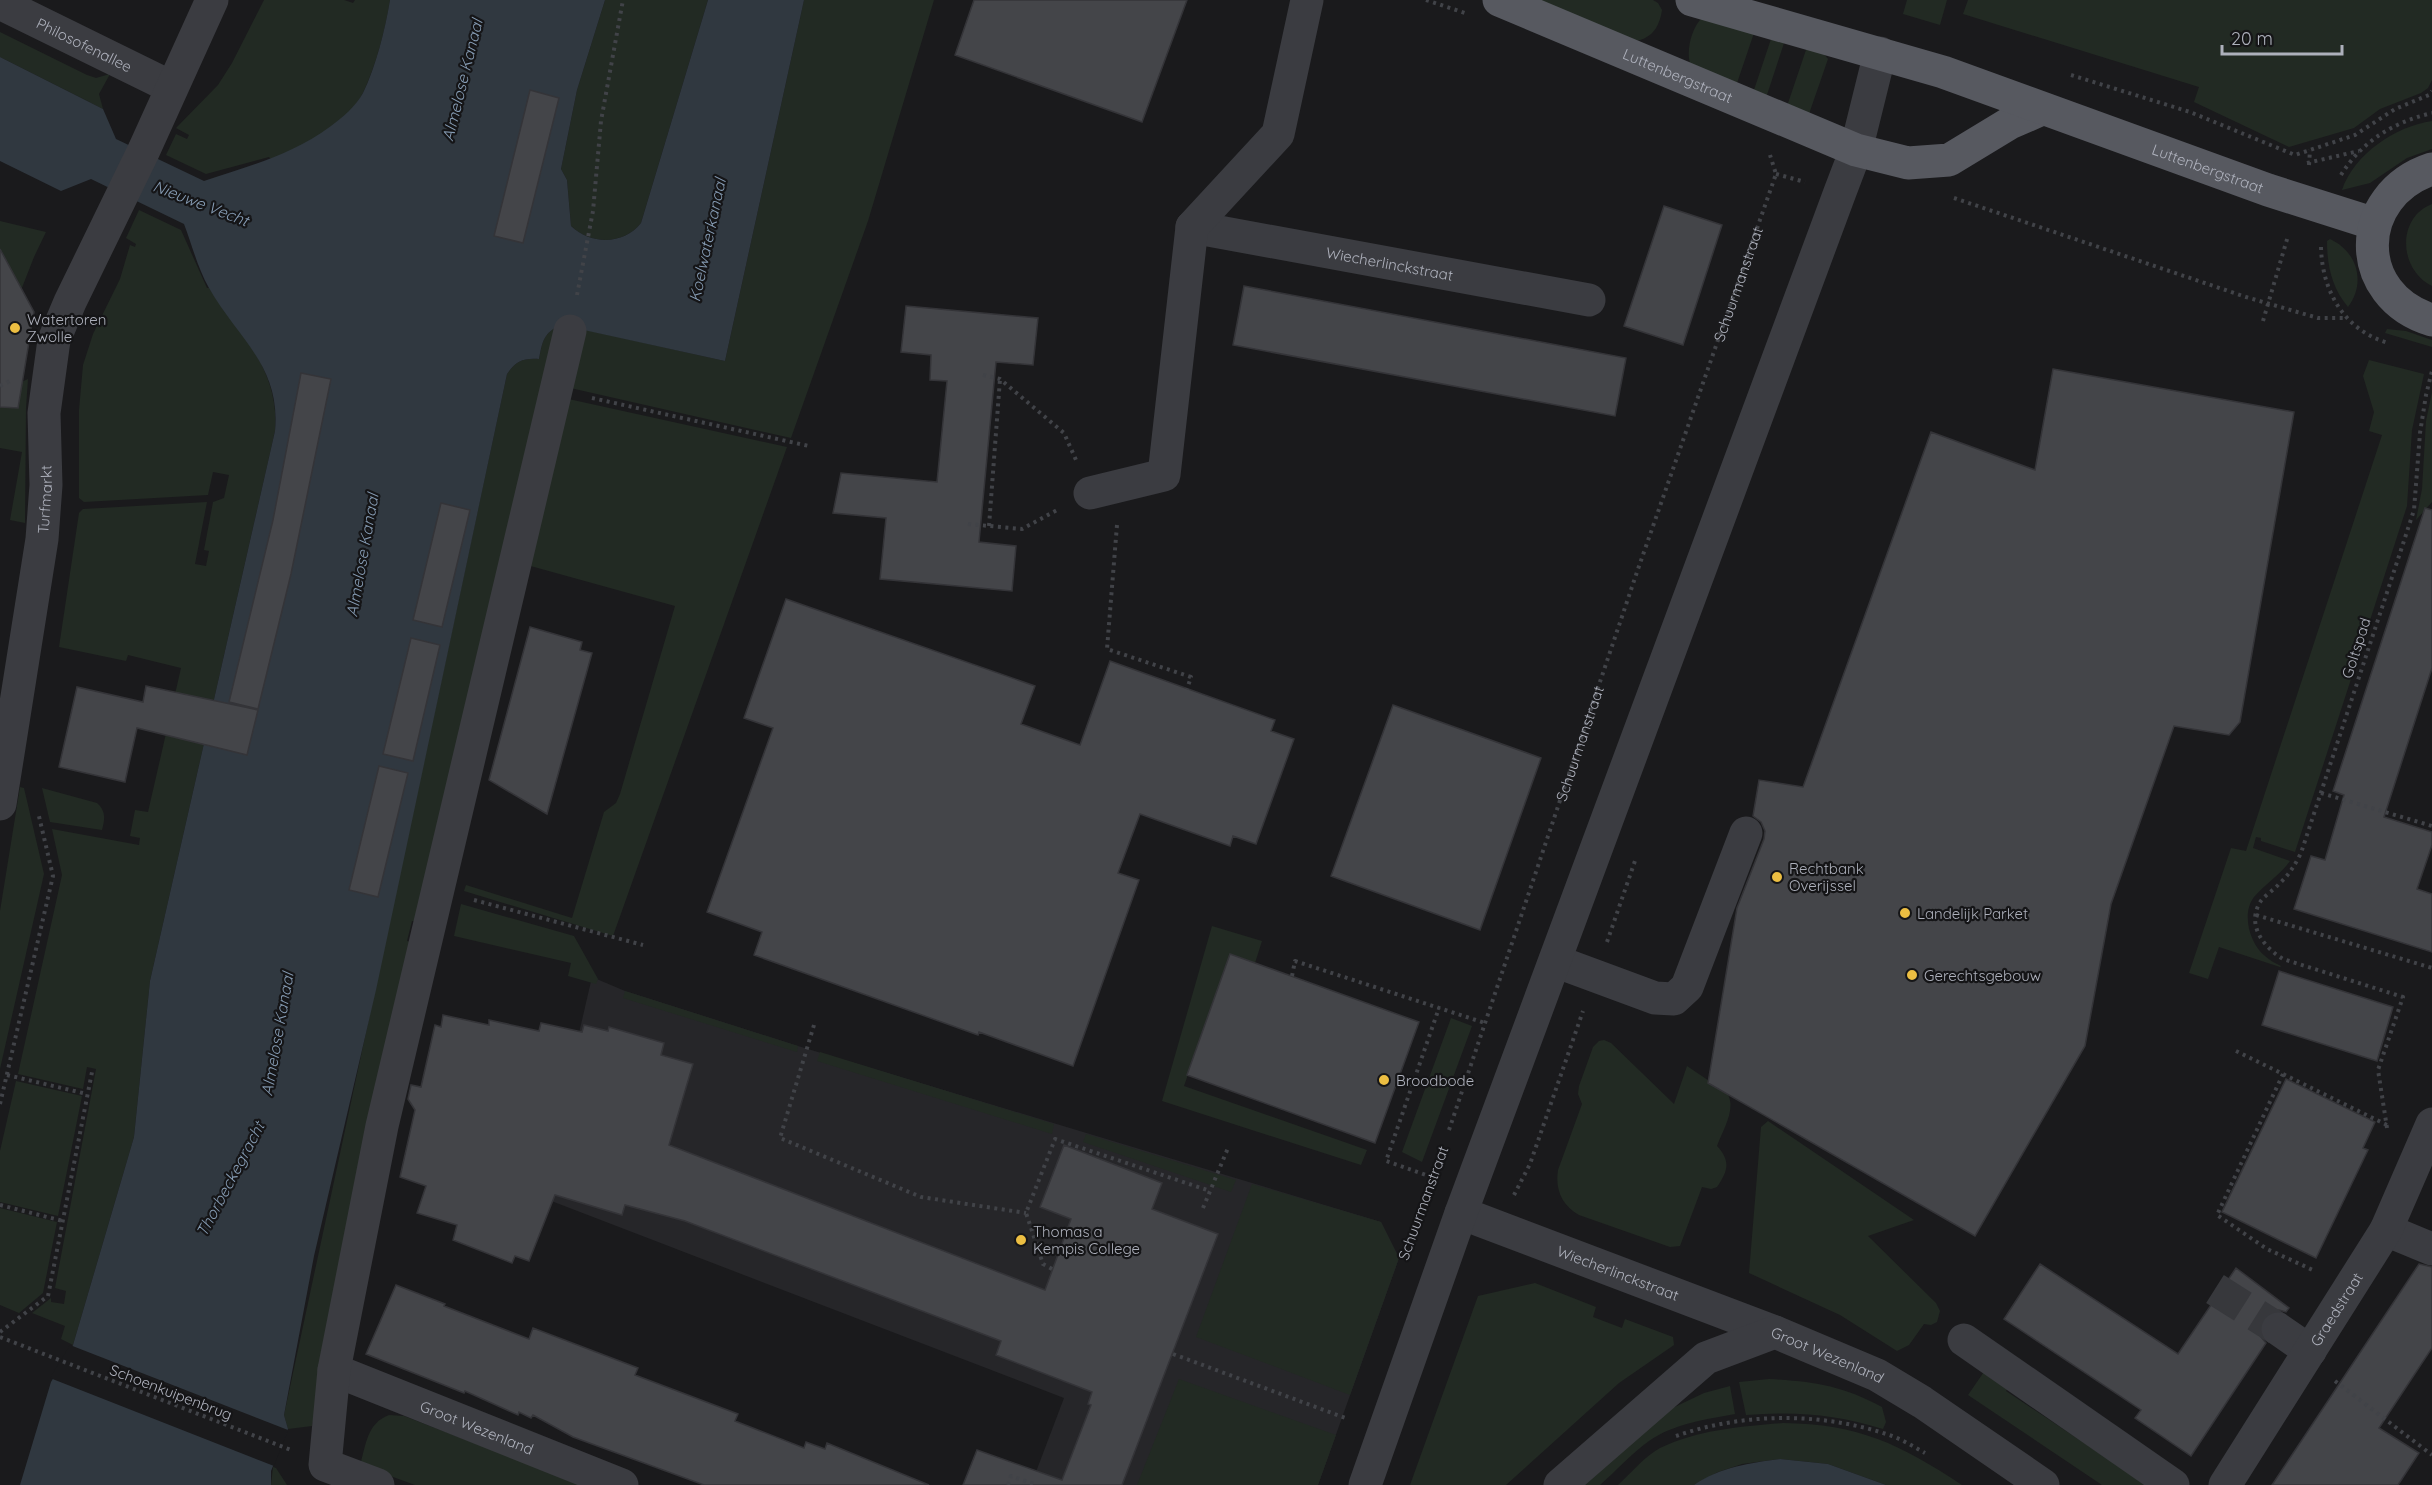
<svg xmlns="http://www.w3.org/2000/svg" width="2432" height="1485" font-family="Quicksand,sans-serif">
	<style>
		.built { fill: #262629 }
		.green { fill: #222a23 }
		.water { fill: #303840 }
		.pier { fill: #1a1a1c }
		.building { fill: #444549; stroke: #343438; stroke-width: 1.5 }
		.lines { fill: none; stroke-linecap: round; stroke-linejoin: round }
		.minor-tunnel { stroke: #37383c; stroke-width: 33; stroke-dasharray: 33 16; stroke-linecap: butt }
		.path { stroke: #414348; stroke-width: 4; stroke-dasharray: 3 4.5; stroke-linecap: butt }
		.minor { stroke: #3b3c41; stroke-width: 33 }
		.major { stroke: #575960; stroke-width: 33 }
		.poi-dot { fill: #ecbe42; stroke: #151517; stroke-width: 2 }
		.labels { text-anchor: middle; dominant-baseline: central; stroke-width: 4.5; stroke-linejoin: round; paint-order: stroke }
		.street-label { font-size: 15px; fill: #adb0bb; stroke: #151517 }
		.poi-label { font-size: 15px; fill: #adb0bb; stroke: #151517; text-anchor: start }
		.water-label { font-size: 16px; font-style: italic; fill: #869cb4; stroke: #151517 }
	</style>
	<rect width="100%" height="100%" fill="#1a1a1c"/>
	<!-- built -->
	<path class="built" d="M 592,977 L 625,991 L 798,1046 L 1381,1222 L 1399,1258 L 1318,1485 L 1031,1485 L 1064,1398 L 541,1197 Z"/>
	<!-- green -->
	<path class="green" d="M 264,0 L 344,0 L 353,3 L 355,0 L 390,0 C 385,31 376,65 363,93 C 348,123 301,148 271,159 L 269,157 L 206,174 L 166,155 L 176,134 L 187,139 L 189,135 L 176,128 L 218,85 L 232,63 Z
		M 605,0 L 708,0 L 641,223 C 624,245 591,245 571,226 L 567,180 L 561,169 L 577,90 Z
		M 804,0 L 934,0 L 868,221 L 791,438 L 566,387 L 582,329 L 725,361 Z
		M 1531,0 L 1653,0 L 1658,3 L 1662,10 C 1659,29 1651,39 1632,42 Z
		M 1907,0 L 1947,0 L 1940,25 L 1903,14 Z
		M 1968,0 L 2432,0 L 2432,80 L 2428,88 L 2421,93 L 2380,109 L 2354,128 L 2289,147 L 2194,102 L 2199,87 L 1963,14 Z
		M 1702,18 L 1754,33 L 1735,89 L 1690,63 C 1686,50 1692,27 1702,18 Z
		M 0,32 L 87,75 L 96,78 L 110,74 L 99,94 L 103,109 L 0,57 Z
		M 1771,39 L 1785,40 L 1764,104 L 1752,96 Z
		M 1807,47 L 1824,54 L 1828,59 L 1809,114 L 1785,112 Z
		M 2432,121 L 2432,149 L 2407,158 L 2370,183 L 2342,190 C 2354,154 2396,126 2432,121 Z
		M 2432,204 L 2432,286 C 2399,270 2396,218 2432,204 Z
		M 139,210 L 181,230 L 207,288 L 209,288 C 241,333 280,372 275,431 L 150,981 L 134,1137 L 73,1345 L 61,1339 L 65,1326 L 32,1313 L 51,1298 L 51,1302 L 64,1304 L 66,1291 L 55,1288 L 96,1069 L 87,1067 L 83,1089 L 18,1074 L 62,875 L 52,829 L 139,845 L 140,838 L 130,836 L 135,810 L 148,812 L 181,668 L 128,655 L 126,661 L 59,647 L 79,513 L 83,509 L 207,502 L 195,564 L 206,566 L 209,551 L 204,550 L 213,502 L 224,498 L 229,475 L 213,472 L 208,495 L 84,502 L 79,498 L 79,410 L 83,365 L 93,334 L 120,279 L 130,245 L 135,247 L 136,244 L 126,238 Z
		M 0,221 L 46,232 L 34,257 L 16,303 L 0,287 Z
		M 2330,239 C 2358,252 2366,283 2348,307 C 2332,288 2327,266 2327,241 Z
		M 561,325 L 419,922 L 412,921 L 407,941 L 414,943 L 312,1426 L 288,1429 L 284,1415 L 507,374 C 516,361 523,358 539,359 C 542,342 544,332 561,325 Z
		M 2387,329 L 2406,331 L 2432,340 L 2432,347 L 2385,333 Z
		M 2369,360 L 2424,374 L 2412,430 L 2407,506 L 2295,852 L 2261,841 L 2261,838 L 2256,837 L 2253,848 L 2290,861 C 2280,875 2265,884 2254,897 C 2241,914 2250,944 2265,956 C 2269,960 2275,963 2281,966 L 2280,967 L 2219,947 L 2208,979 L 2189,973 L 2231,848 L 2246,851 L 2382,435 L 2369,431 L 2374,412 L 2363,376 Z
		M 28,379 L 26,408 L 25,523 L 10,520 L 22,452 L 0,448 L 0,392 Z
		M 2432,392 L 2432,502 L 2416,520 L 2422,489 L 2426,421 Z
		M 564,398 L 787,447 L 613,936 L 464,891 L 466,885 L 572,918 L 604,812 L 616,803 L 620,794 L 675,606 L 527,565 Z
		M 20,787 L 24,788 L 44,874 L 0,1069 L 0,911 Z
		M 42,788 L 97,803 C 106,811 105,819 102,830 L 50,822 Z
		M 461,904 L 574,936 L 598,979 L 596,984 L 568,976 L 571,963 L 454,936 Z
		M 1212,926 L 1262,941 L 1255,963 L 1230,954 L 1184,1086 L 1367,1150 L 1361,1165 L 1162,1101 Z
		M 625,991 L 798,1046 L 797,1052 L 623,998 Z
		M 1451,1018 L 1472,1026 L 1422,1162 L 1402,1152 Z
		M 1604,1040 L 1611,1043 L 1674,1104 L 1687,1066 L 1727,1093 C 1737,1108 1723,1130 1717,1146 C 1731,1161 1728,1171 1717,1187 L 1711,1189 L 1702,1187 L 1680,1246 L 1670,1247 L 1579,1215 C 1562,1205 1555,1190 1558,1170 L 1582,1104 L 1578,1094 L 1579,1086 L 1593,1047 L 1599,1041 Z
		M 820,1052 L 1054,1124 L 1052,1134 L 817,1061 Z
		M 16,1081 L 82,1096 L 58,1216 L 0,1202 L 0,1151 Z
		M 1768,1121 L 1914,1220 L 1868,1236 L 1936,1303 L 1940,1311 L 1937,1322 L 1931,1325 L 1924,1324 L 1909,1345 L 1897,1351 L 1840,1315 L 1749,1273 L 1761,1127 Z
		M 1086,1134 L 1236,1180 L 1231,1192 L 1083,1142 Z
		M 1252,1184 L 1381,1222 L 1399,1258 L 1350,1395 L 1196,1337 Z
		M 0,1208 L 57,1222 L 43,1293 L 19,1313 L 0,1305 Z
		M 1535,1283 L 1596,1307 L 1593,1317 L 1622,1328 L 1625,1319 L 1673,1337 L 1674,1345 L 1619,1383 L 1506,1485 L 1410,1485 L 1478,1296 Z
		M 1988,1366 L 2012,1381 L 2006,1391 L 2147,1485 L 2102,1485 L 1968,1395 Z
		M 1179,1379 L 1336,1435 L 1318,1485 L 1137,1485 Z
		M 1769,1379 C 1815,1382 1840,1385 1882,1407 L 1886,1422 L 1883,1429 C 1835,1414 1796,1411 1746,1415 L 1739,1382 Z
		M 1730,1386 L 1735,1414 C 1707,1419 1673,1424 1649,1441 C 1632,1453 1616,1471 1600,1485 L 1577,1485 L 1660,1414 L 1704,1393 Z
		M 389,1415 L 404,1416 L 584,1485 L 415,1485 L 360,1465 C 366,1445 367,1423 389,1415 Z
		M 1783,1423 C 1859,1424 1900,1444 1962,1485 L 1886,1485 L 1828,1464 L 1780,1459 L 1742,1464 L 1718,1472 L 1694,1485 L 1618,1485 C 1631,1473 1645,1456 1660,1448 C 1697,1430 1743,1426 1783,1423 Z
		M 273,1467 L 276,1468 L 287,1485 L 271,1485 Z"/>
	<!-- water -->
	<path class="water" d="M 390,0 L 605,0 L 577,90 L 561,169 L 567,180 L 571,226 C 591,245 624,245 641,223 L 708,0 L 804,0 L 725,361 L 561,325 C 544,332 542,342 539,359 C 523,358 516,361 507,374 L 376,990 L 314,1256 L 284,1415 L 288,1429 L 271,1471 L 271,1485 L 20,1485 L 51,1382 L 73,1345 L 134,1137 L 150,981 L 275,431 C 281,366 238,339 209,288 C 198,269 192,245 184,224 L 91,179 L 61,191 L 0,161 L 0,57 L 103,109 L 116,139 L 204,181 C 251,165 290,156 331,126 C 342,118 356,106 363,93 C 376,66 385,30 390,0 Z
		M 1780,1459 L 1828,1464 L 1886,1485 L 1694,1485 C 1720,1467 1750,1463 1780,1459 Z"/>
	<!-- pier -->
	<path class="pier" d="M 70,1345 L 288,1430 L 274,1466 L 50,1378 Z"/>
	<!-- building -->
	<path class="building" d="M 974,0 L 1187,0 L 1142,122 L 955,55 Z
		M 530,90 L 559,98 L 523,243 L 494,236 Z
		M 1664,206 L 1722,225 L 1683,345 L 1624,326 Z
		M 0,249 L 34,312 L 18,408 L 0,407 Z
		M 1244,286 L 1626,358 L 1615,416 L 1233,345 Z
		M 906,306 L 1038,318 L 1033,365 L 996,362 L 979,542 L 1016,546 L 1012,591 L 880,579 L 886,518 L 833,513 L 841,473 L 937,482 L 947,381 L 930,380 L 931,355 L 901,352 Z
		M 2053,369 L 2294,412 L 2240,722 L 2229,735 L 2174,726 L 2111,904 L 2085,1046 L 1975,1236 L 1708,1083 L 1737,908 L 1764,839 L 1765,831 L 1761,822 L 1753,816 L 1759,780 L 1803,787 L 1931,432 L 2035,470 Z
		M 301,373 L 331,379 L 291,574 L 258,709 L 229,702 L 273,520 Z
		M 441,503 L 470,510 L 442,627 L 413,620 Z
		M 2425,508 L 2432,510 L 2432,668 L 2384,817 L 2432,832 L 2432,845 L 2417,889 L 2432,894 L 2432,952 L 2294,909 L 2311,856 L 2325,860 L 2344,795 L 2333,791 Z
		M 786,599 L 1035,686 L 1021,724 L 1080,745 L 1110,661 L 1275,720 L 1271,731 L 1294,739 L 1256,844 L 1233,836 L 1230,846 L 1140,814 L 1118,873 L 1139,880 L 1073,1066 L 979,1032 L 978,1035 L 754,955 L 762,932 L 707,912 L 773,728 L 744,718 Z
		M 530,627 L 582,642 L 580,650 L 592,653 L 547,814 L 489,780 Z
		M 411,638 L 440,645 L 413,761 L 383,754 Z
		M 146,686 L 258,710 L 247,755 L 137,728 L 125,782 L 59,767 L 77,687 L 143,702 Z
		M 1393,705 L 1541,758 L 1480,930 L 1331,876 Z
		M 379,766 L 408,773 L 378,897 L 349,890 Z
		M 1230,954 L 1419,1022 L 1375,1143 L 1187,1075 Z
		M 2279,971 L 2393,1007 L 2377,1061 L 2262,1025 Z
		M 443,1015 L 489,1025 L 489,1020 L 539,1031 L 541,1023 L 582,1032 L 584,1025 L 608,1031 L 609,1027 L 664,1043 L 661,1055 L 693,1064 L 669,1145 L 1045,1290 L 1071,1219 L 1040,1207 L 1064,1145 L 1162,1183 L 1152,1209 L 1218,1234 L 1122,1485 L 963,1485 L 977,1450 L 1062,1480 L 1091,1405 L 1088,1404 L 1092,1392 L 996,1355 L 1001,1341 L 685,1221 L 625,1205 L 622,1215 L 555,1195 L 529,1261 L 515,1256 L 512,1263 L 453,1240 L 457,1225 L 417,1213 L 426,1186 L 400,1177 L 415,1110 L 408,1099 L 411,1085 L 421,1087 L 435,1025 L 441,1027 Z
		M 2286,1079 L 2375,1122 L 2363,1148 L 2368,1150 L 2316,1258 L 2222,1212 Z
		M 2040,1264 L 2178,1354 L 2236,1268 L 2289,1308 L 2286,1312 L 2279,1310 L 2270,1312 L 2262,1319 L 2259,1328 L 2261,1337 L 2266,1343 L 2191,1456 L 2135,1418 L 2141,1410 L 2004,1319 Z
		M 2419,1264 L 2432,1267 L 2432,1348 L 2379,1428 L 2419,1453 L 2398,1485 L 2272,1485 Z
		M 396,1285 L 445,1304 L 444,1306 L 529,1339 L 533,1328 L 638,1368 L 635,1375 L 738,1414 L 735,1421 L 804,1448 L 806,1442 L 825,1449 L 827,1443 L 929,1485 L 704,1485 L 573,1437 L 533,1415 L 531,1418 L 519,1412 L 518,1415 L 465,1391 L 464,1393 L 366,1354 Z"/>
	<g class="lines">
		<!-- minor-tunnel -->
		<path class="minor-tunnel" d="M 2215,1289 L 2278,1329"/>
		<!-- path -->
		<g class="path">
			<path d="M 1426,0 L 1465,13"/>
			<path d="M 2071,75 L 2190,112 L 2295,155 L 2355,135 L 2395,109 L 2429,95 L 2432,91"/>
			<path d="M 2307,163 L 2359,151"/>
			<path d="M 2309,165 L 2310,150"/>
			<path d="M 1776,174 L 1805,182"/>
			<path d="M 2341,175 C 2362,141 2394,122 2432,113"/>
			<path d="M 1954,198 L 2246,297 L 2318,318 L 2345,318"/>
			<path d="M 2321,247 C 2322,291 2344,330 2388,343"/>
			<path d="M 577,295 L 593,211 L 601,121 L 623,0"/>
			<path d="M 2263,321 L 2288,236"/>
			<path d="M 983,375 L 1000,379 L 1064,433 L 1076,460"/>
			<path d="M 0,386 L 10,381"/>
			<path d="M 592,398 L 809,446"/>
			<path d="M 968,524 L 1022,529 L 1059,509"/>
			<path d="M 1117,525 L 1107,649 L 1191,677 L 1187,689"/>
			<path d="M 989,526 L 1000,379"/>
			<path d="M 2321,793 L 2432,826"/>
			<path d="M 474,900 L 643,945"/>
			<path d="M 2256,915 L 2432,968"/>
			<path d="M 1607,942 L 1636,858"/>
			<path d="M 1292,976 L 1295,961 L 1485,1023"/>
			<path d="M 814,1025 L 780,1138 L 921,1197 L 1026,1213"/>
			<path d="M 2236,1051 L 2387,1125"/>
			<path d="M 2283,1074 L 2217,1215 L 2267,1249 L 2315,1271"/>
			<path d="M 7,1075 L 87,1094"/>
			<path d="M 0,1104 L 53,876 L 38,812"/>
			<path d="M 2387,1128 L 2378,1070 L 2403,997 L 2283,959 C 2265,948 2247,927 2259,904 C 2263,896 2273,891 2279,884 C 2289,875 2295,865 2301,853 L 2401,550 L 2414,510 L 2420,433 L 2426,395 L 2432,371"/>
			<path id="s1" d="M 1449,1130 L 1637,572 L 1776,174 L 1770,155"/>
			<path d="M 1432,1177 L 1386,1161 L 1439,1008"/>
			<path d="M 1514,1195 L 1530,1164 L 1583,1011"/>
			<path d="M 0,1205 L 63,1221"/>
			<path d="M 1203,1208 L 1228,1148"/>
			<path d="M 1052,1269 L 1043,1264 L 1026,1213 L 1055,1139 L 1210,1191"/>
			<path d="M 0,1332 L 48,1296 L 92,1072"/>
			<path d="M 0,1337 L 291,1450"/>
			<path d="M 1173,1354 L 1348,1419"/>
			<path d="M 2335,1381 L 2432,1455"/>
			<path d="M 1676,1436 C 1745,1412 1824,1412 1892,1436 C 1903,1440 1914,1447 1925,1453"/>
			<path d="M 1008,1485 L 1011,1476 L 1036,1485"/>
		</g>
		<!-- minor -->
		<g class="minor">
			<path id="s2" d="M 0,3 L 171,87"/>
			<path id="s3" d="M 1192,227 L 1589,300"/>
			<path d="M 1090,493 L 1164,475 L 1192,227 L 1278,134 L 1307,0"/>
			<path id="s4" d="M 0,804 L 42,539 L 46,485 L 44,413 L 54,340 L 70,302 L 144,150 L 212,0"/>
			<path d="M 1555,961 L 1655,998 L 1674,999 L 1687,987 L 1746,833"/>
			<path id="s5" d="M 1461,1213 L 1775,1332 L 1877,1375 L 1922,1402 L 2043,1485"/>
			<path d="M 2386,1230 L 2432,1249"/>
			<path d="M 2278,1329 L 2310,1351"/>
			<path d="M 1964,1340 L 2173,1485"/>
			<path id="s6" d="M 334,1370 L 622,1485"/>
			<path d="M 378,1485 L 325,1465 L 334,1370 L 382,1126 L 570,331"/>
			<path d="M 1365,1485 L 1461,1213 L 1840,192 L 1856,150 L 1880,53"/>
			<path d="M 1560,1485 L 1706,1358 L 1775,1332"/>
			<path id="s7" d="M 2225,1485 L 2386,1230 L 2432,1124"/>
		</g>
		<!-- major -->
		<g class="major">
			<path id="s8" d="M 1499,0 L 1856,150 L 1908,163 L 1949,160 L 2010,123 L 2042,109"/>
			<path id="s9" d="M 1692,0 L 1943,72 L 2268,190 L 2375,224"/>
			<path d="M 2432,169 C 2353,195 2352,296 2432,320"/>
		</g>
	</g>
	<!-- markers -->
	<g class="poi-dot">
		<circle cx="15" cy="328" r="6"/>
		<circle cx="1777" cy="877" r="6"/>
		<circle cx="1905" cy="913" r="6"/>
		<circle cx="1912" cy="975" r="6"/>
		<circle cx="1384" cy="1080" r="6"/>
		<circle cx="1021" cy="1240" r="6"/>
	</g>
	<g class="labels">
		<!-- street labels -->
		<g class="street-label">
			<text stroke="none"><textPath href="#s2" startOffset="94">Philosofenallee</textPath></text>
			<text stroke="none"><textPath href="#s8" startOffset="194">Luttenbergstraat</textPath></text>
			<text stroke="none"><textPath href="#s9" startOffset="543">Luttenbergstraat</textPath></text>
			<text stroke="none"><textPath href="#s3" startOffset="201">Wiecherlinckstraat</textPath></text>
			<text stroke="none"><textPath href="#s1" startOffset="894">Schuurmanstraat</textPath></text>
			<text stroke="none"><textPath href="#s4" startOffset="308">Turfmarkt</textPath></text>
			<text transform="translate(2356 648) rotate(-72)">Goltspad</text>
			<text stroke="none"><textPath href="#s1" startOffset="408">Schuurmanstraat</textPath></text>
			<text transform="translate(1423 1203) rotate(-70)">Schuurmanstraat</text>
			<text stroke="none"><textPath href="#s5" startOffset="168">Wiecherlinckstraat</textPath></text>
			<text stroke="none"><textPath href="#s7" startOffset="208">Graedstraat</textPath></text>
			<text stroke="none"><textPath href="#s5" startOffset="393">Groot Wezenland</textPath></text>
			<text transform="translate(171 1392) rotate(21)">Schoenkuipenbrug</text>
			<text stroke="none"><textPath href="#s6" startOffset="154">Groot Wezenland</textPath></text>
		</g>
		<!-- poi labels -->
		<g class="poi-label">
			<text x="27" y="319">Watertoren<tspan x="27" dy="17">Zwolle</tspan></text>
			<text x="1789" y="868">Rechtbank<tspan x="1789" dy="17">Overijssel</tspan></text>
			<text x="1917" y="913">Landelijk Parket</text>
			<text x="1924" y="975">Gerechtsgebouw</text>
			<text x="1396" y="1080">Broodbode</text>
			<text x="1033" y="1231">Thomas a<tspan x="1033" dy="17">Kempis College</tspan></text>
		</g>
		<!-- water labels -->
		<g class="water-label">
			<text transform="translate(462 80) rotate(-76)">Almelose Kanaal</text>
			<text transform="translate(201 203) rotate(21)">Nieuwe Vecht</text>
			<text transform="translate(707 240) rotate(-78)">Koelwaterkanaal</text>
			<text transform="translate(362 555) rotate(-80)">Almelose Kanaal</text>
			<text transform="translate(277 1034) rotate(-80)">Almelose Kanaal</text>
			<text transform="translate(230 1179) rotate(-62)">Thorbeckegracht</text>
		</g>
	</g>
	<!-- scale -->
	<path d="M2222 45v9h120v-9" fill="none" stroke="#adb0bb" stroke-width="3"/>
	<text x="2231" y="45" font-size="18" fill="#adb0bb" stroke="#151517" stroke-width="4.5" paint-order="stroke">20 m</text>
</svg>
